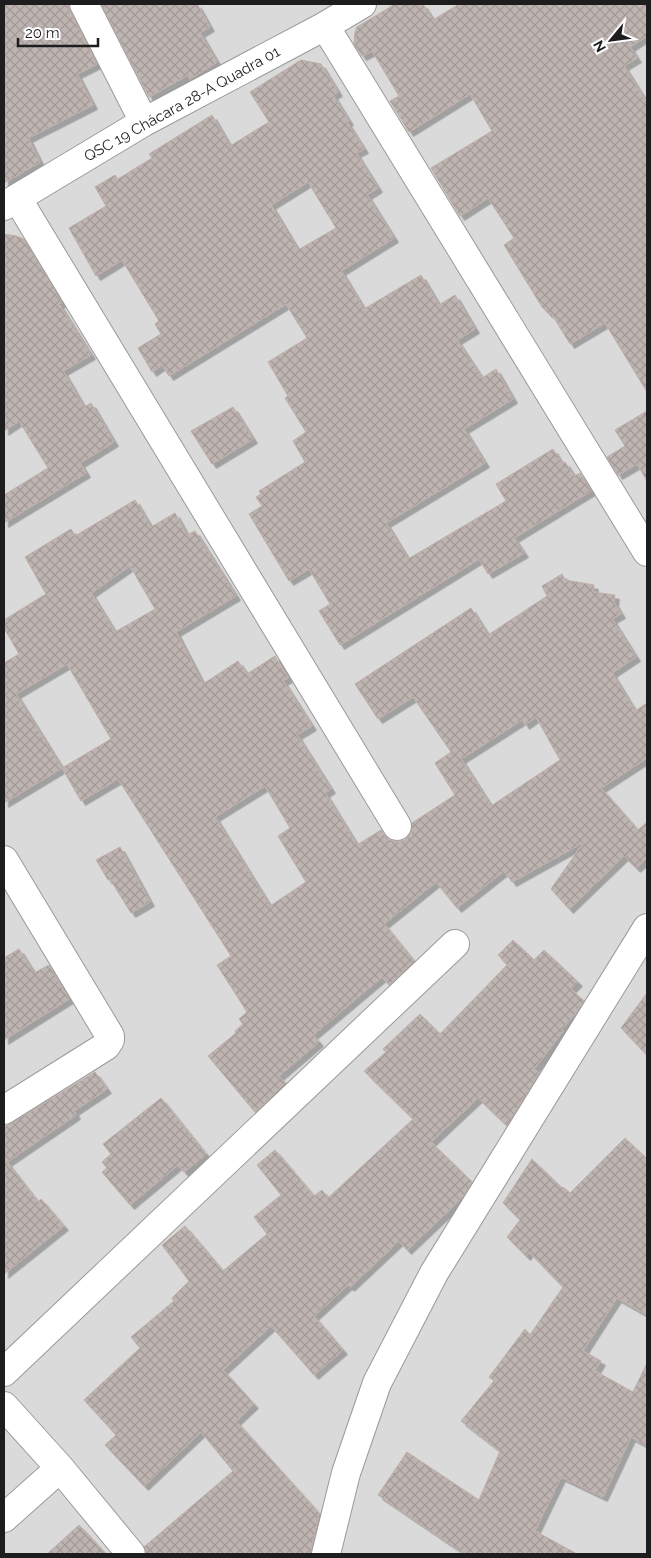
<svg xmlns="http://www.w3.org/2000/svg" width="651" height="1558" font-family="Raleway,sans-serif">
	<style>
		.residential { fill: #dbdada }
		.building { fill: url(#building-cross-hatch); stroke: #beaea8; fill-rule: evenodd; filter: url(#shadow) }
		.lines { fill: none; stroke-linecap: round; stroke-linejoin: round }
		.minor-casing { stroke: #9a9a9a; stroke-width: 30 }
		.minor { stroke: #fff; stroke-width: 28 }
		.labels { text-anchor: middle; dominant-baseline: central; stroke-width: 4; stroke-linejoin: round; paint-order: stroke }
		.street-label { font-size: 15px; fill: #1d1d1d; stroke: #fff }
	</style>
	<defs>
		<pattern id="building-cross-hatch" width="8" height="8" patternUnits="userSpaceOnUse" patternTransform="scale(1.25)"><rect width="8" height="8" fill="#beb4b1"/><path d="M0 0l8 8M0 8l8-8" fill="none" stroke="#a39a98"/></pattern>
		<filter id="shadow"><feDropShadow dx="4.5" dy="4.5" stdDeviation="0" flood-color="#0004"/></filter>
	</defs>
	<rect width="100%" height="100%" fill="#ede9e4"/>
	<!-- residential -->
	<path class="residential" d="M 4,4 L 647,4 L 647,1554 L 4,1554 Z"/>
	<!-- building -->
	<path class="building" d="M 4,4 L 68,4 L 70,11 L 97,64 L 77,74 L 93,105 L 28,138 L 40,162 L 4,183 Z
		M 101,4 L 197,4 L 210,27 L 200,33 L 217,62 L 190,79 L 188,75 L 149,97 Z
		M 395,4 L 423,4 L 433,20 L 459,4 L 647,4 L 647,36 L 630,47 L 637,58 L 624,66 L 647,103 L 647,392 L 605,323 L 570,344 L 551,313 L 549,314 L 542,307 L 504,245 L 514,238 L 488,198 L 460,216 L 431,168 L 492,131 L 470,94 L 409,132 L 390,101 L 399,96 L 372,51 L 362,56 L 354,44 L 355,32 L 357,27 Z
		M 301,60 L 321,64 L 338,92 L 333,95 L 349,121 L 347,122 L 364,149 L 356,153 L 378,188 L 367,195 L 394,238 L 341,271 L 364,309 L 421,275 L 439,305 L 455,295 L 475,329 L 457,340 L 482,378 L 496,369 L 513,399 L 464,429 L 485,463 L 386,523 L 408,559 L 506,501 L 496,484 L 553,449 L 562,464 L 565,462 L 574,476 L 580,473 L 591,491 L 514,538 L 524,553 L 488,574 L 479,559 L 340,645 L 319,611 L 330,604 L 309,569 L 289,581 L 249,514 L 262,506 L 256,497 L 261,494 L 259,491 L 305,462 L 293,441 L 306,432 L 285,398 L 288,396 L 268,362 L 307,338 L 286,304 L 169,376 L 162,365 L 152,372 L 138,348 L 161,334 L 155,324 L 159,321 L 122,260 L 96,276 L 69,228 L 106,206 L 95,187 L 115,175 L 118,179 L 152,158 L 149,154 L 212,115 L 230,146 L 269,122 L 250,92 ZM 308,182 L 336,228 L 298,250 L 271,205 Z
		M 4,234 L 16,236 L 24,239 L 62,302 L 59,304 L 91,355 L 63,371 L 84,407 L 91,403 L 114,442 L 80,463 L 86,473 L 4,523 L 4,495 L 48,468 L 19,421 L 4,431 Z
		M 233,407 L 253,439 L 212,464 L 191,431 Z
		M 647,411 L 647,481 L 637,464 L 618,475 L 607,457 L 625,446 L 615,430 Z
		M 135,500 L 151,527 L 175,513 L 187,535 L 195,531 L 236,596 L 176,632 L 203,684 L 238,661 L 247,674 L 275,656 L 288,678 L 283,681 L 312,726 L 297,735 L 331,789 L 325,793 L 357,845 L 381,830 L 386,839 L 397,842 L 405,840 L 411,833 L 412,823 L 455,795 L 435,763 L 451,752 L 413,697 L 378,719 L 355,684 L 471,608 L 488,635 L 547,596 L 542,586 L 562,574 L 565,580 L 594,585 L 593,592 L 615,595 L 614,602 L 621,614 L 612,619 L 636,657 L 612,673 L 635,711 L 647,703 L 647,758 L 601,788 L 638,830 L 647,822 L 647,858 L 636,868 L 624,856 L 569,909 L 551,889 L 584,842 L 512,882 L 504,871 L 457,908 L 436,882 L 384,924 L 414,961 L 389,985 L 382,977 L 313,1035 L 319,1042 L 279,1076 L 285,1083 L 255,1112 L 208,1056 L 236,1033 L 235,1031 L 243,1024 L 239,1019 L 247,1012 L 217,965 L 231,956 L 118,779 L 81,801 L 62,768 L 4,803 L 4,663 L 19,654 L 4,628 L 4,620 L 46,594 L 25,557 L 71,529 L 75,536 ZM 130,566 L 155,609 L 115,632 L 91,593 ZM 67,664 L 111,739 L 62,768 L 16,694 ZM 536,717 L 560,760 L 491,806 L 461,759 L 522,720 L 525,725 ZM 265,786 L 290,828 L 278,836 L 306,882 L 270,906 L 215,817 Z
		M 120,847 L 150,902 L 131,913 L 110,879 L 108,880 L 96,860 Z
		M 513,940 L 534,960 L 544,950 L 578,982 L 571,989 L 584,1001 L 575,1014 L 561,1030 L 563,1031 L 534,1069 L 539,1073 L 507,1126 L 478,1098 L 431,1142 L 472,1182 L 462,1198 L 407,1250 L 399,1241 L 350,1287 L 348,1285 L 314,1316 L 343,1350 L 314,1375 L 271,1326 L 223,1370 L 254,1404 L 236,1421 L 319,1513 L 310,1554 L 146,1554 L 144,1547 L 233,1471 L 201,1432 L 144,1486 L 105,1445 L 116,1435 L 84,1400 L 140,1348 L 131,1337 L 174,1301 L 172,1298 L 189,1281 L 162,1245 L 185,1226 L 223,1271 L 267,1234 L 254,1217 L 281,1195 L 257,1165 L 275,1150 L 314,1196 L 322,1190 L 328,1198 L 413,1119 L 364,1071 L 386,1052 L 383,1049 L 420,1014 L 440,1034 L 507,965 L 498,955 Z
		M 19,949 L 34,973 L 49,965 L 69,999 L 4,1040 L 4,958 Z
		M 647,993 L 647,1055 L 621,1028 Z
		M 95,1072 L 107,1089 L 74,1111 L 76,1115 L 7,1162 L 38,1202 L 41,1199 L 64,1226 L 4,1274 L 4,1127 L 12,1123 Z
		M 161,1098 L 206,1154 L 184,1172 L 178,1165 L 130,1205 L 102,1172 L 107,1168 L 102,1162 L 111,1154 L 103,1144 Z
		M 625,1138 L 647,1159 L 647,1315 L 617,1298 L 583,1351 L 601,1361 L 595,1371 L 633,1392 L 647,1363 L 647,1446 L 631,1437 L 603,1497 L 561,1477 L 535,1531 L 577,1554 L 465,1554 L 378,1495 L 407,1452 L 479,1500 L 500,1451 L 461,1421 L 494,1381 L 489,1377 L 525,1329 L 530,1335 L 563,1287 L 529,1252 L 526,1256 L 507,1237 L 520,1220 L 503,1203 L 532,1159 L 562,1188 L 563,1187 L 570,1193 Z
		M 79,1525 L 106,1554 L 47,1554 Z"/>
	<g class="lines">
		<defs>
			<path id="minor" d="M 84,4 L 144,122
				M 325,26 L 647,552
				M 17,198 L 397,826
				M 4,206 L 144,122 L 325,26 L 362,4
				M 4,860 L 110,1036 L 110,1040 L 106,1046 L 4,1110
				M 4,1372 L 455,944
				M 4,1406 L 60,1468 L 131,1554
				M 4,1518 L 60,1468
				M 326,1554 L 346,1473 L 377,1383 L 434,1273 L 647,928"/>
		</defs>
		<!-- minor casing -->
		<use href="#minor" class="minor-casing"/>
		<!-- minor -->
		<use href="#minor" class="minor"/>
	</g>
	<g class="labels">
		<!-- street labels -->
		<g class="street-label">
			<text transform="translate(182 104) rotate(-29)">QSC 19 Chácara 28-A Quadra 01</text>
		</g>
	</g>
	<!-- border -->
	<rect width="651" height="1558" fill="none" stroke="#1d1d1d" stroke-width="10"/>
	<!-- north arrow -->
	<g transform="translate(611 40) rotate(241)" stroke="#ffffff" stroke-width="4" paint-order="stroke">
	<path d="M0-4L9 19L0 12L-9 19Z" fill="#1d1d1d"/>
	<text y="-8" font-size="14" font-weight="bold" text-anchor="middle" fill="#1d1d1d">N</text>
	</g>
	<!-- scale -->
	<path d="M18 38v8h80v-8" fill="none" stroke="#1d1d1d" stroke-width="2.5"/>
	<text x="25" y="38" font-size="15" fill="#1d1d1d" stroke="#ffffff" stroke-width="4" paint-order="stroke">20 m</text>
</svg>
